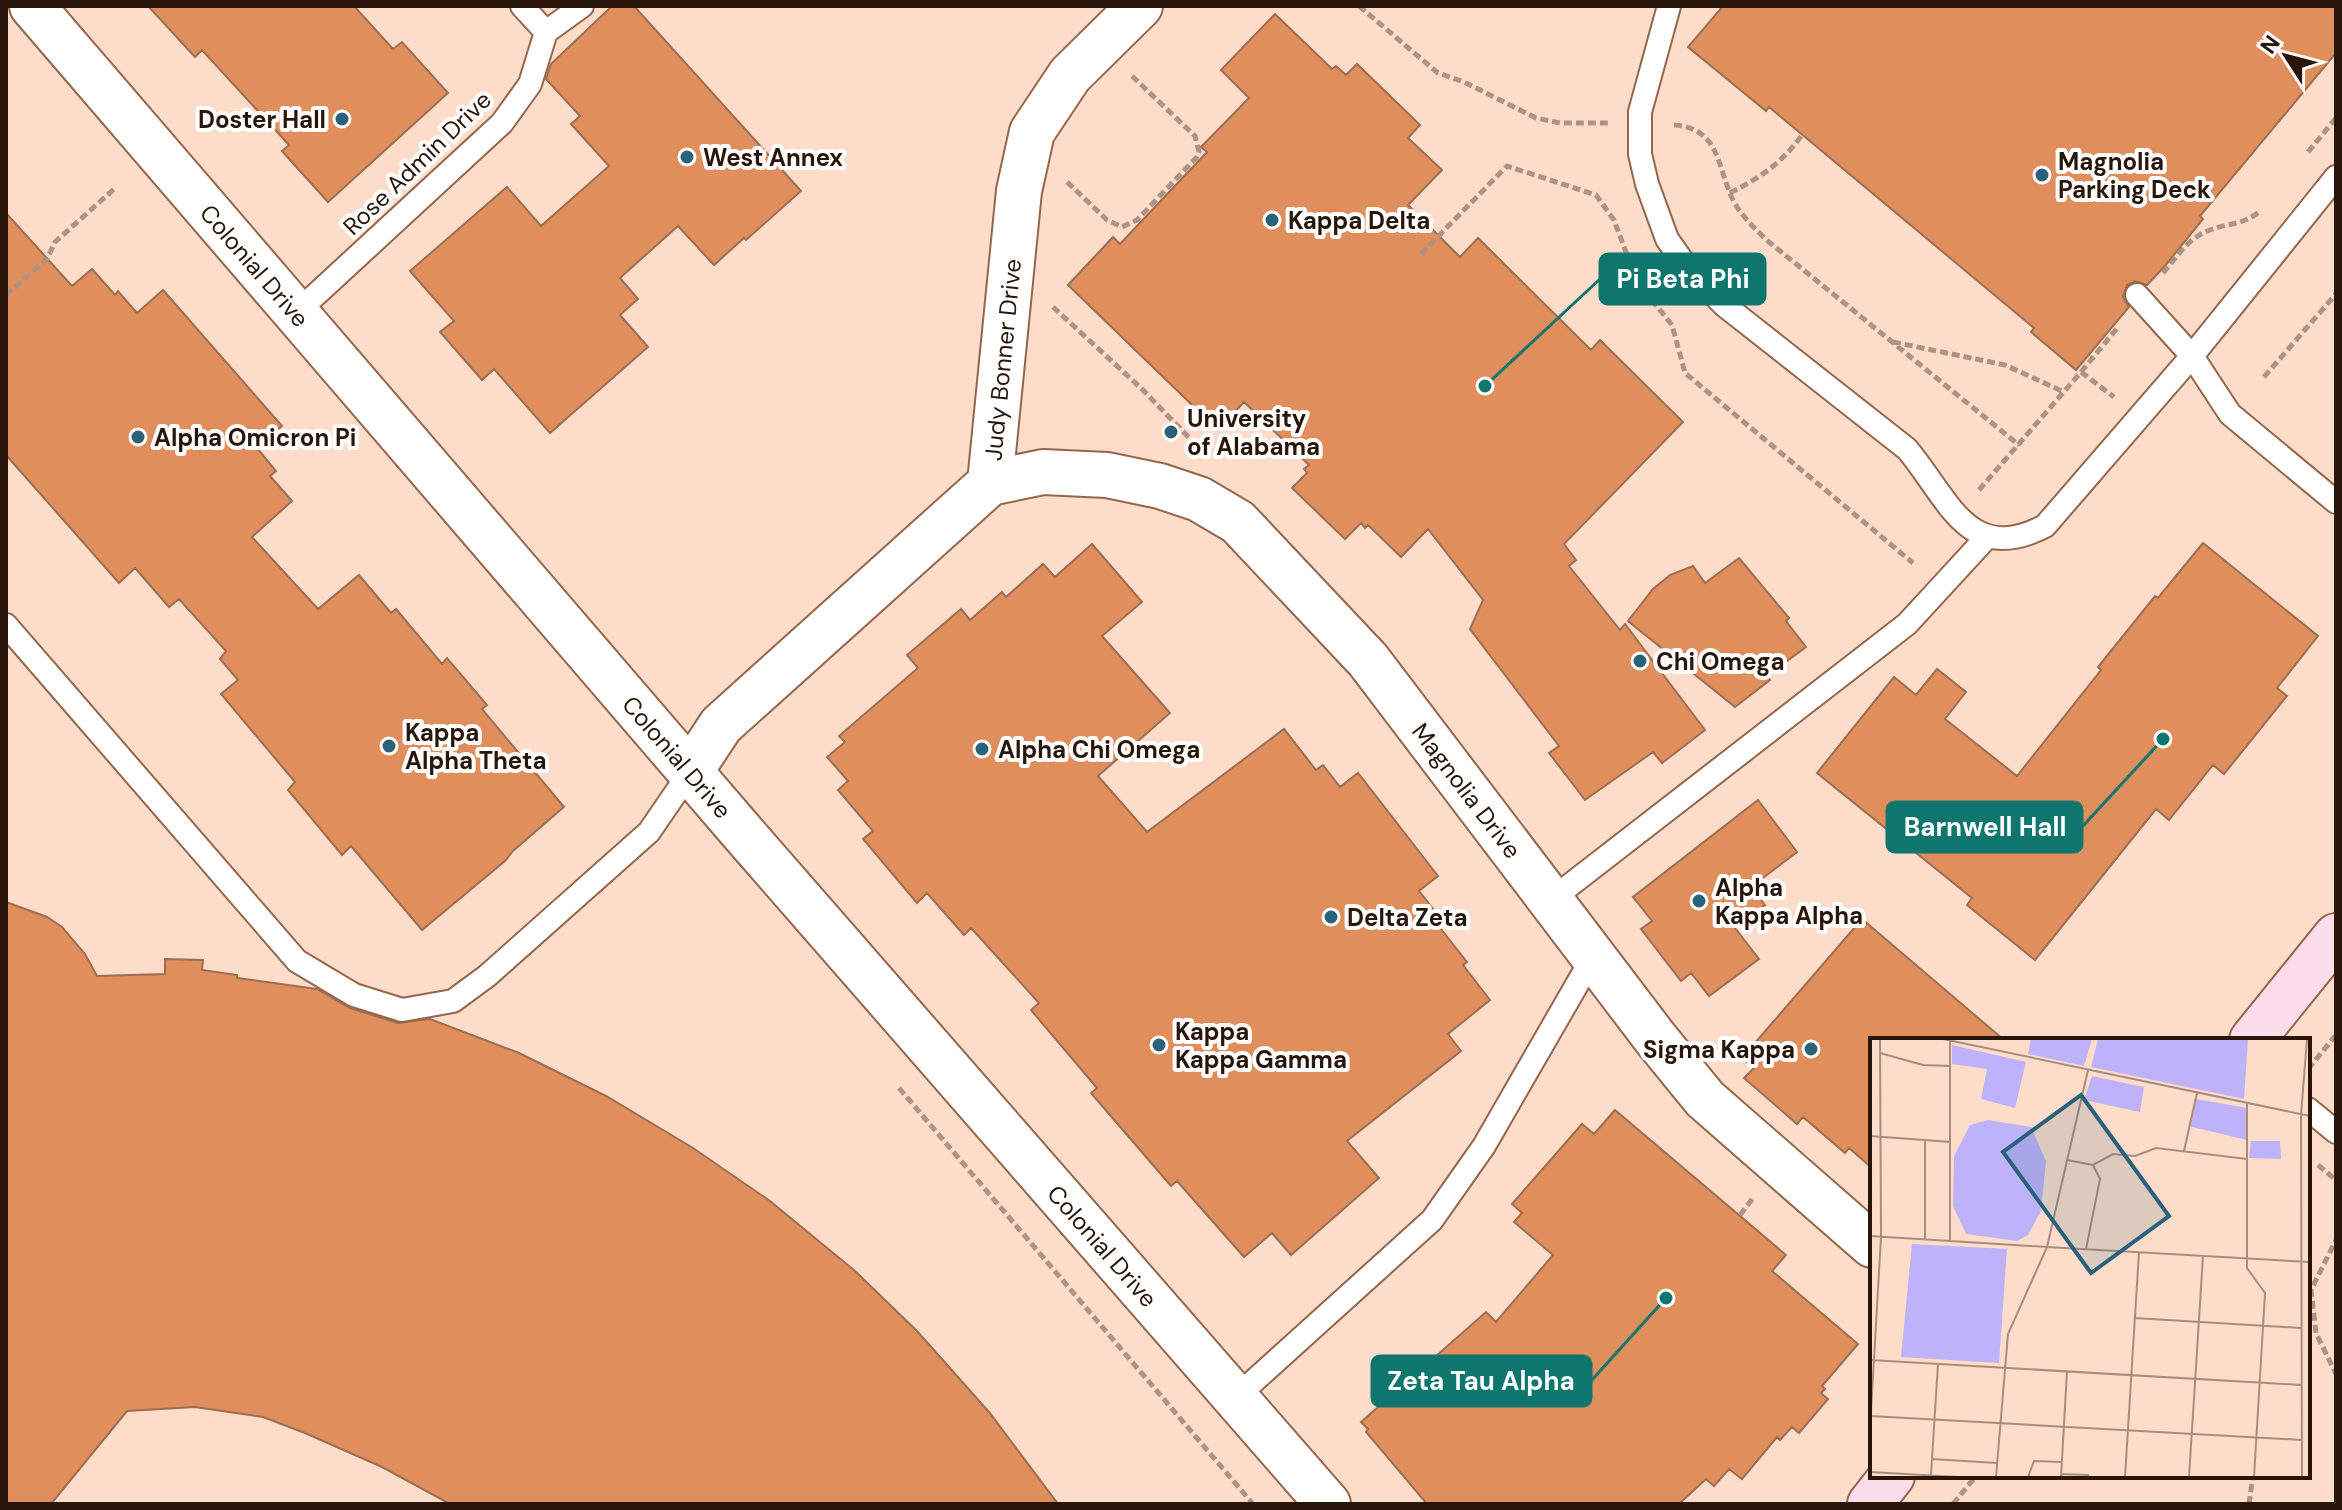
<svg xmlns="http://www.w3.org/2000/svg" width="2342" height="1510" font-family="'DM Sans',sans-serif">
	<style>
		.building { fill: #e08e5c; stroke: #9d6e52; stroke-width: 2 }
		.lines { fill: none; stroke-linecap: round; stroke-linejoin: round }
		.service-casing { stroke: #95664b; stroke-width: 26 }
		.minor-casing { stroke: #95664b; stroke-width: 48 }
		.tertiary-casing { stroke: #95664b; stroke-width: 48 }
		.secondary-casing { stroke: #95664b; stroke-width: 48 }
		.path { stroke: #ae9283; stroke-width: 5; stroke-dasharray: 8 4; stroke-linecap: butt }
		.service { stroke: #fff; stroke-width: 22 }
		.minor { stroke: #fff; stroke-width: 44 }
		.tertiary { stroke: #fff; stroke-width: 44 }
		.secondary { stroke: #fcdbeb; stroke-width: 44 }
		.poi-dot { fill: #2a627c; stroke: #fff; stroke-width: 3 }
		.labels { text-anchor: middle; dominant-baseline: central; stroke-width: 8; stroke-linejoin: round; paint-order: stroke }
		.poi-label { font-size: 24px; font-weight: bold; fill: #29160b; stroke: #fff; text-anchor: start }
		.street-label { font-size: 24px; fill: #29160b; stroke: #fff }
		.inset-road { fill: none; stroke: #a88d7e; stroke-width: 2 }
		.view { fill: #2a627c; fill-opacity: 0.15; stroke: #2a627c; stroke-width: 4 }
		.inset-edge { fill: none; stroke: #29160b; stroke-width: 4 }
		.leader { fill: none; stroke: #0f766e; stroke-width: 3 }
		.callout-dot { fill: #0f766e; stroke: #fff; stroke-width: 3 }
		.callout { fill: #0f766e; stroke: #0f766e; stroke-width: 3 }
		.callout-label { font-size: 26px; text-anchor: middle; font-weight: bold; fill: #fff }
	</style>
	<rect width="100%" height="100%" fill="#fddcca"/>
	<!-- building -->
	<path class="building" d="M 148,6 L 354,6 L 393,49 L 402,42 L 448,93 L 328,202 L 282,151 L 289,145 L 202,50 L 195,57 Z
		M 612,6 L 634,6 L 801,191 L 746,240 L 744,238 L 714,265 L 678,226 L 620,278 L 638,299 L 620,315 L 648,347 L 550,433 L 494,369 L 482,380 L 440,332 L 454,321 L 410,271 L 507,187 L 541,226 L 609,166 L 571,124 L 580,116 L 546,79 L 551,64 Z
		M 1723,6 L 2336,6 L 2336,53 L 2200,216 L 2203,219 L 2164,267 L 2147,285 L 2135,281 L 2127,285 L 2123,297 L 2129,307 L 2076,370 L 2031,332 L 2034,328 L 1769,107 L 1766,111 L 1688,47 Z
		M 1275,14 L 1332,69 L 1336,66 L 1346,75 L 1357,64 L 1420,125 L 1408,138 L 1442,170 L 1408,205 L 1460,257 L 1478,238 L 1591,350 L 1600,340 L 1683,422 L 1564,544 L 1576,560 L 1569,566 L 1620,630 L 1625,624 L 1705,730 L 1662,763 L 1653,752 L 1585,800 L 1549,753 L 1559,746 L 1470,629 L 1483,600 L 1428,529 L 1401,557 L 1368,525 L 1365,528 L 1361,523 L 1345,539 L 1292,488 L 1307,473 L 1304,469 L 1309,465 L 1244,402 L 1218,430 L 1068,285 L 1113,237 L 1120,244 L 1207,152 L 1201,147 L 1249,98 L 1221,70 Z
		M 6,213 L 72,286 L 92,269 L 115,295 L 118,291 L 137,313 L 163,290 L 282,426 L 257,448 L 276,471 L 270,476 L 292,501 L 252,537 L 318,609 L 359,575 L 391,613 L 396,609 L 442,664 L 447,658 L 487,705 L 482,709 L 564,807 L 513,851 L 505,861 L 422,930 L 351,846 L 342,855 L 288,790 L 295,782 L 221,694 L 238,680 L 220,659 L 226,651 L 179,599 L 169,607 L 135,568 L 119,583 L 6,455 Z
		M 2203,543 L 2318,636 L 2277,688 L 2287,696 L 2224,774 L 2213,765 L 2169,820 L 2156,809 L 2035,960 L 1967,905 L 1972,898 L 1817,773 L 1894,677 L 1916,695 L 1937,669 L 1966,692 L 1945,719 L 2017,776 L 2101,670 L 2098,667 L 2155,596 L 2158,598 Z
		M 1092,544 L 1142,602 L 1102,636 L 1170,713 L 1098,776 L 1147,832 L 1284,729 L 1316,770 L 1323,765 L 1340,787 L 1358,773 L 1438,876 L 1419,891 L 1438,915 L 1433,919 L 1467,962 L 1463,965 L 1490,1000 L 1448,1034 L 1461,1051 L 1347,1141 L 1379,1178 L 1291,1255 L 1272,1233 L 1244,1257 L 1177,1181 L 1171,1186 L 1091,1093 L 1097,1088 L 1031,1010 L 1039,1003 L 971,928 L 964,935 L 927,893 L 917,903 L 863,839 L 873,831 L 838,790 L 848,781 L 827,757 L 845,742 L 839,736 L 918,668 L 907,655 L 961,609 L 970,620 L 1002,592 L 1006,597 L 1043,564 L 1055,577 Z
		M 1739,558 L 1789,618 L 1786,621 L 1806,647 L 1767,676 L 1770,680 L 1735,707 L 1628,621 L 1653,589 L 1670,575 L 1693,566 L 1705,583 Z
		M 1758,800 L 1797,852 L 1751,887 L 1765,905 L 1735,928 L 1759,959 L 1709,996 L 1691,973 L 1681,981 L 1641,929 L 1652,921 L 1633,897 Z
		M 6,902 L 47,917 L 62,927 L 85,954 L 97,976 L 165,974 L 165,959 L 203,960 L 202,970 L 237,975 L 237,978 L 317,989 L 350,1008 L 398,1023 L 430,1019 L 519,1053 L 606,1096 L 693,1148 L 770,1201 L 855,1271 L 917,1331 L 989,1412 L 1058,1504 L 450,1504 L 382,1467 L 305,1433 L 263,1417 L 195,1407 L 127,1411 L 51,1504 L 6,1504 Z
		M 1862,919 L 2004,1040 L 1872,1040 L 1872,1168 L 1849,1148 L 1845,1153 L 1803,1117 L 1797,1124 L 1744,1078 L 1754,1068 L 1742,1058 Z
		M 1615,1110 L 1786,1255 L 1772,1271 L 1858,1344 L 1822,1386 L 1825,1389 L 1821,1393 L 1828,1399 L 1799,1433 L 1792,1427 L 1780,1440 L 1777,1437 L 1742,1479 L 1729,1469 L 1714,1486 L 1706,1479 L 1679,1504 L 1427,1504 L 1366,1432 L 1368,1429 L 1361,1422 L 1486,1312 L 1496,1322 L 1553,1255 L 1514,1222 L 1522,1213 L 1512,1204 L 1582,1124 L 1594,1134 Z"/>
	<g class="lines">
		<defs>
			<path id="service" d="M 1669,6 L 1640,112 L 1640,154 L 1647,184 L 1667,239 L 1686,266 L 1724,305 L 1907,449 C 1949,499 1968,566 2045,526 L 2192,356 L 2336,177
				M 546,32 L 582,6
				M 2137,295 L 2192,356 L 2230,414 L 2336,502
				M 296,313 L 502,123 L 530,84 L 546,32 L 522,6
				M 6,625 L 297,961 L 354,995 L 402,1010 L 453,1001 L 487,976 L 649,832 L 690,772
				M 1552,899 L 1907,624 L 1987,537
				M 2308,1109 L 2336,1132
				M 1235,1398 L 1432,1220 L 1484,1146 L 1594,955"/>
			<g id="minor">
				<path id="s1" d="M 990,483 L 1043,472 L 1107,475 L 1160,486 L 1199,499 L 1238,522 L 1368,660 L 1656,1039 L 1705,1099 L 1872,1245"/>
				<path id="s2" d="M 690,772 L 721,725 L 990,483 L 1019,191 L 1032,132 L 1070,75 L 1140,6"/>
			</g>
			<g id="tertiary">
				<path id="s3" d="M 32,6 L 742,832 L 1328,1504"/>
			</g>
			<path id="secondary" d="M 2252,1040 L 2336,936
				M 1870,1504 L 1892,1476"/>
		</defs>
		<!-- service casing -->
		<use href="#service" class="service-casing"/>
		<!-- minor casing -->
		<use href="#minor" class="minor-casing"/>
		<!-- tertiary casing -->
		<use href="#tertiary" class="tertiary-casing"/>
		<!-- secondary casing -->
		<use href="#secondary" class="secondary-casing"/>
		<!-- path -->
		<path class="path" d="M 1359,6 L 1438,73 L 1464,82 L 1536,118 L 1560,123 L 1608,123
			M 1674,125 C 1719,128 1717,165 1732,198 C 1741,216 1755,229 1769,242 L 2019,445
			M 2308,152 L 2336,118
			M 1067,182 L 1107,220 L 1122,227 L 1137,220 L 1196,158 L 1199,152 L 1195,136 L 1131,75
			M 1730,193 C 1762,176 1780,165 1802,135
			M 1421,254 L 1507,166 L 1596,195 L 1614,220 L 1626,252 L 1651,299 L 1672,325 L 1685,373 L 1913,563
			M 2163,273 C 2176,258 2187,240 2205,232 C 2224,223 2242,226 2259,212
			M 6,295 L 47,259 L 55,242 L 114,189
			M 1053,307 L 1142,389 L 1201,450
			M 1893,342 L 2005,365 L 2064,392
			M 2081,372 L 2119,326
			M 2264,377 L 2336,294
			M 1979,490 L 2081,372 L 2114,397
			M 2308,1069 L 2336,1035
			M 899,1088 L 1253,1504
			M 2318,1165 L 2336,1180
			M 1740,1215 L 1753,1198
			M 2311,1289 L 2316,1333 L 2336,1374
			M 2308,1296 L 2336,1240
			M 1953,1504 L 1976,1476
			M 2249,1504 L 2253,1476"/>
		<!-- service -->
		<use href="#service" class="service"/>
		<!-- minor -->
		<use href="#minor" class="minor"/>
		<!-- tertiary -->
		<use href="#tertiary" class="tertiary"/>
		<!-- secondary -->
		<use href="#secondary" class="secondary"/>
	</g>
	<!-- markers -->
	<g class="poi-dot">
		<circle cx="342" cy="119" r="8"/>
		<circle cx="687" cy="157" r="8"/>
		<circle cx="2042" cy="175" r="8"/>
		<circle cx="1272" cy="220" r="8"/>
		<circle cx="1171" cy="432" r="8"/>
		<circle cx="138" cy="437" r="8"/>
		<circle cx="1640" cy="661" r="8"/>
		<circle cx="389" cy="746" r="8"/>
		<circle cx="982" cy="749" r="8"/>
		<circle cx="1699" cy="901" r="8"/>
		<circle cx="1331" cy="917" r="8"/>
		<circle cx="1159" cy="1045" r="8"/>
		<circle cx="1811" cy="1049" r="8"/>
	</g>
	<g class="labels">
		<!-- poi labels -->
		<g class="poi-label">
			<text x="326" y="119" text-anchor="end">Doster Hall</text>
			<text x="703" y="157">West Annex</text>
			<text x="2058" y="161">Magnolia<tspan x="2058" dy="28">Parking Deck</tspan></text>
			<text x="1288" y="220">Kappa Delta</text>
			<text x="1187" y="418">University<tspan x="1187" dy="28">of Alabama</tspan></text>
			<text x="154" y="437">Alpha Omicron Pi</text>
			<text x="1656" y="661">Chi Omega</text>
			<text x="405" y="732">Kappa<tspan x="405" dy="28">Alpha Theta</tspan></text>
			<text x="998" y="749">Alpha Chi Omega</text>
			<text x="1715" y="887">Alpha<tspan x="1715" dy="28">Kappa Alpha</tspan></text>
			<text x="1347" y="917">Delta Zeta</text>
			<text x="1175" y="1031">Kappa<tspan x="1175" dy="28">Kappa Gamma</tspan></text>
			<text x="1795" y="1049" text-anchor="end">Sigma Kappa</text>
		</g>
		<!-- street labels -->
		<g class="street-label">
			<text transform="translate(417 163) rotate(-44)">Rose Admin Drive</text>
			<text stroke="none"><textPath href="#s3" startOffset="342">Colonial Drive</textPath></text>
			<text stroke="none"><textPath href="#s2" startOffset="542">Judy Bonner Drive</textPath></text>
			<text stroke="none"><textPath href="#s3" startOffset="990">Colonial Drive</textPath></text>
			<text stroke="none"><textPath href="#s1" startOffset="612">Magnolia Drive</textPath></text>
			<text stroke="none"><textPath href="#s3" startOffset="1638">Colonial Drive</textPath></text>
		</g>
	</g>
	<!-- overview -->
	<g transform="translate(1870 1038)">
		<rect width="440" height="440" fill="#fddcca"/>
		<path d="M 161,1 L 222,1 L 214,28 L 158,16 ZM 228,1 L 378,1 L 374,61 L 221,29 ZM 82,7 L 156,24 L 145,70 L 111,61 L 117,31 L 82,26 ZM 222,38 L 274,49 L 270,74 L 214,62 ZM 326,61 L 377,70 L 377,102 L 318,88 ZM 118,82 L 161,89 L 176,123 L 171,173 L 158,197 L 147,203 L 96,196 L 83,168 L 84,118 L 100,87 ZM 410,103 L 411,121 L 379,120 L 381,103 ZM 42,206 L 137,211 L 129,325 L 31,319 Z" fill="#beb2fb"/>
		<path class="inset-road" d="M 73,1 L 440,78M 80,2 L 80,203M 10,15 L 53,27 L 80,28M 377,65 L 377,230 L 395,255 L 384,439M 431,77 L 437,1M 431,77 L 432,439M 0,98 L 81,104M 314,113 L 327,55M 197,122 L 223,127 L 243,116 L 265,118 L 286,110 L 377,121M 0,198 L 177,209 L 218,32M 55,201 L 55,102M 216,211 L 230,141 L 223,127M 264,280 L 431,290M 0,322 L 432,347M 0,378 L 432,402M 0,391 L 11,199 L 10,1M 62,421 L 127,425M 0,434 L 88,439M 191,436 L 219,437M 61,437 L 68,326M 126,439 L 138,296 L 177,209 L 440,224M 158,439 L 164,423 L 192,424M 191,439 L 197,333M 255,439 L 269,214M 319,439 L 333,218"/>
		<path class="view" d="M 211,57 L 299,178 L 221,235 L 133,114 Z"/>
		<rect width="440" height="440" class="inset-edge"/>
	</g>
	<!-- callouts -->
	<path class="leader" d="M1485 386L1600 279M2163 739L2082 827M1666 1298L1591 1381"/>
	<g class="callout-dot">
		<circle cx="1485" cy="386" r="8"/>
		<circle cx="2163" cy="739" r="8"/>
		<circle cx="1666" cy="1298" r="8"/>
	</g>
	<g class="callout">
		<rect x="1600" y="254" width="165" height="50" rx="8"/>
		<rect x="1887" y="802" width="195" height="50" rx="8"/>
		<rect x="1372" y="1356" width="219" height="50" rx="8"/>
	</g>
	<g class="callout-label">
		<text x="1683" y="288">Pi Beta Phi</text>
		<text x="1985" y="836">Barnwell Hall</text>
		<text x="1481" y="1390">Zeta Tau Alpha</text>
	</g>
	<!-- border -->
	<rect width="2342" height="1510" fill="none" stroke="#29160b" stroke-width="16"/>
	<!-- north arrow -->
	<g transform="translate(2286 56) rotate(306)" stroke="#ffffff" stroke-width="6" paint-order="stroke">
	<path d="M0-6L14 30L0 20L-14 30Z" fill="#29160b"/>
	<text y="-12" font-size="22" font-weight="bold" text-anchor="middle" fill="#29160b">N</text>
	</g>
</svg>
